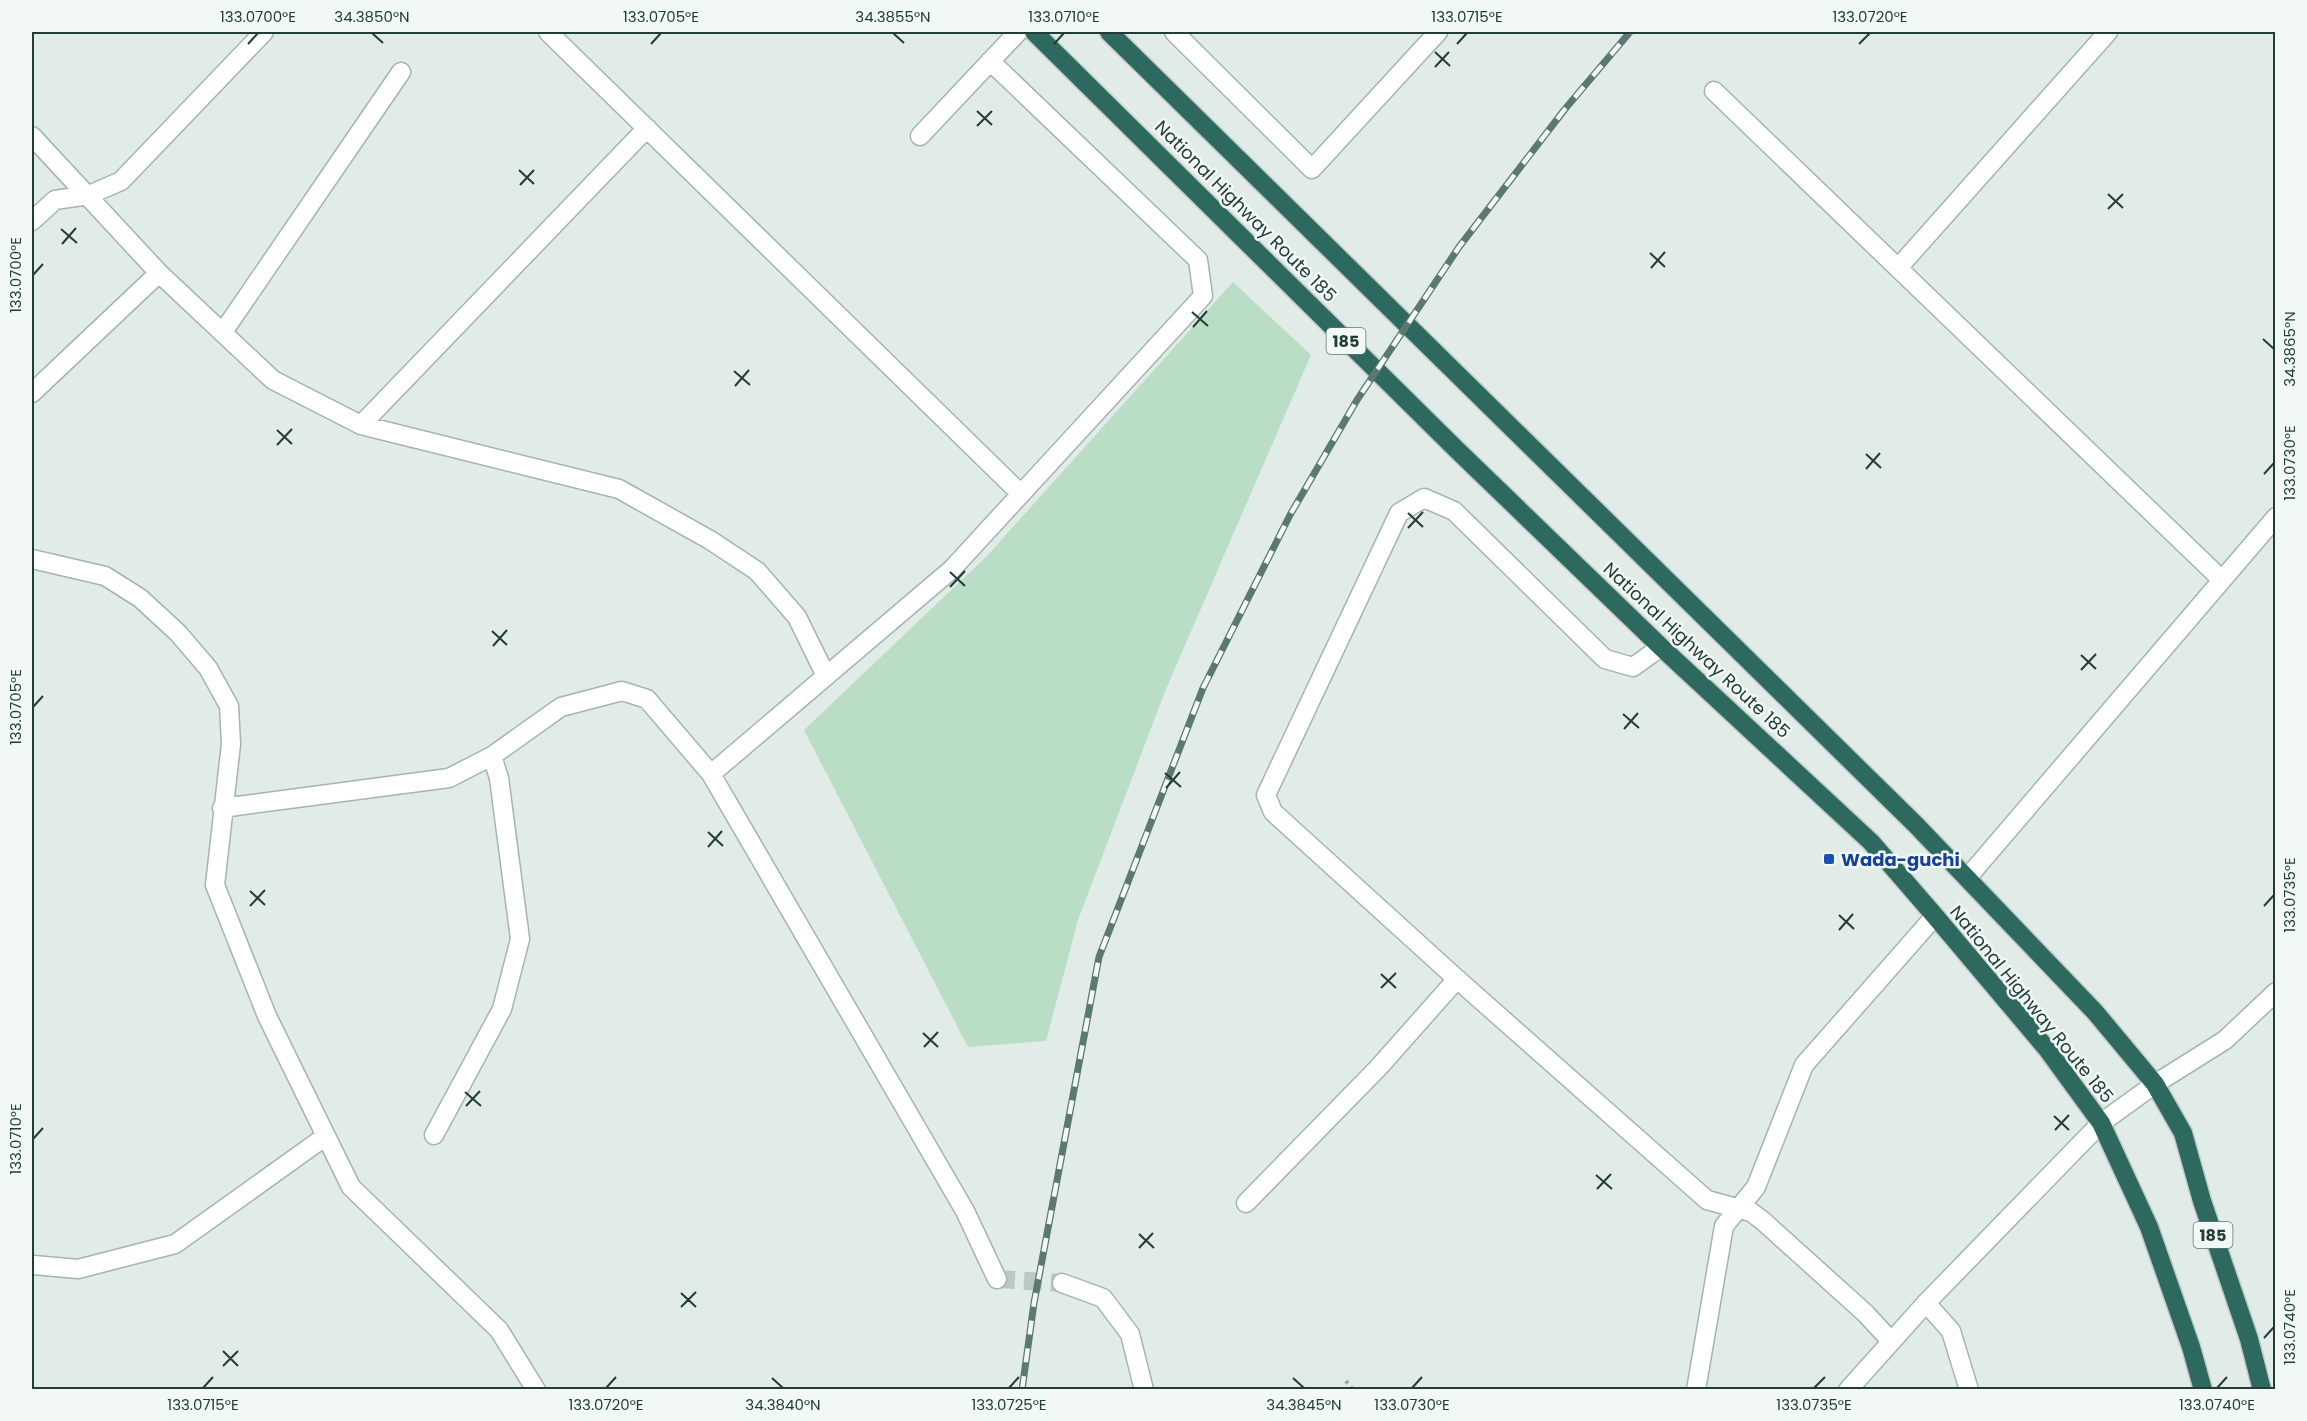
<svg xmlns="http://www.w3.org/2000/svg" width="2307" height="1421" font-family="Poppins,sans-serif">
	<style>
		.green { fill: #baddc5 }
		.lines { fill: none; stroke-linecap: round; stroke-linejoin: round }
		.street-tunnel { stroke: #bbc9c5; stroke-width: 18; stroke-dasharray: 18 9; stroke-linecap: butt }
		.street-casing { stroke: #a4b4af; stroke-width: 21 }
		.secondary-casing { stroke: #a0b7b0; stroke-width: 21 }
		.highway-casing { stroke: #c1c9c7; stroke-width: 21 }
		.path { stroke: #82afa3; stroke-width: 4; stroke-dasharray: 3 4.5; stroke-linecap: butt }
		.street { stroke: #fff; stroke-width: 18 }
		.secondary { stroke: #fff; stroke-width: 18 }
		.highway { stroke: #2d695f; stroke-width: 18 }
		.rail-casing { stroke: #5c7872; stroke-width: 7 }
		.rail { stroke: #f2f8f5; stroke-width: 4.5; stroke-dasharray: 14; stroke-linecap: butt }
		.ticks { fill: none; stroke: #223d37; stroke-width: 2 }
		.transit-dot { fill: #1a4fb4; stroke: #f2f8f5; stroke-width: 2 }
		.labels { text-anchor: middle; dominant-baseline: central; stroke-width: 5; stroke-linejoin: round; paint-order: stroke }
		.shield { fill: #f2f8f5; stroke: #607570; stroke-width: 1.5 }
		.shield-label { font-size: 16px; font-weight: bold; fill: #223d37 }
		.street-label { font-size: 18px; fill: #223d37; stroke: #f2f8f5 }
		.transit-label { font-size: 18px; font-weight: bold; fill: #164399; stroke: #f2f8f5; text-anchor: start }
		.neatline { fill: none; stroke: #223d37; stroke-width: 2 }
		.ticks-label { font-size: 15px; text-anchor: middle; fill: #223d37 }
	</style>
	<rect width="100%" height="100%" fill="#e1ece8"/>
	<!-- green -->
	<path class="green" d="M 1233,282 L 1311,355 L 1166,689 L 1078,920 L 1046,1041 L 968,1047 L 804,730 L 986,557 Z"/>
	<g class="lines">
		<!-- street-tunnel -->
		<path class="street-tunnel" d="M 997,1279 L 1062,1283"/>
		<defs>
			<path id="street" d="M 548,32 L 1021,494
				M 1174,32 L 1312,169 L 1438,32
				M 1714,91 L 2222,580
				M 32,136 L 159,273 L 273,380 L 361,425 L 619,489 L 710,540 L 757,571 L 797,617 L 826,676
				M 920,136 L 1018,32
				M 32,221 L 55,200 L 89,195 L 121,181 L 264,32
				M 1898,268 L 2108,32
				M 223,332 L 401,72
				M 32,393 L 159,273
				M 361,425 L 647,128
				M 32,559 L 105,576 L 140,598 L 178,633 L 208,668 L 229,706 L 231,744 L 215,885 L 267,1016 L 351,1187 L 499,1330 L 536,1390
				M 1661,647 L 1633,667 L 1605,659 L 1454,511 L 1424,498 L 1399,513 L 1266,795 L 1273,812 L 1457,979 L 1707,1200 L 1751,1212 L 1763,1221 L 1865,1313 L 1891,1341
				M 711,774 L 952,569 L 1203,296 L 1198,260 L 990,61
				M 222,808 L 449,778 L 492,756 L 561,707 L 622,691 L 647,699 L 711,774 L 965,1211 L 997,1279
				M 1968,877 L 2276,517
				M 434,1135 L 502,1009 L 520,939 L 499,778 L 492,756
				M 1246,1203 L 1379,1067 L 1457,979
				M 34,1265 L 78,1269 L 175,1244 L 326,1136
				M 1062,1283 L 1103,1298 L 1130,1334 L 1144,1390
				M 1926,1303 L 1951,1331 L 1969,1390
				M 1696,1390 L 1724,1226 L 1756,1187 L 1804,1065 L 1935,916"/>
			<path id="secondary" d="M 1848,1390 L 1926,1303 L 2101,1123 L 2155,1084 L 2225,1040 L 2276,992"/>
			<path id="highway" d="M 1034,32 L 1457,450 L 1661,647 L 1871,842 L 1935,916 L 2047,1049 L 2101,1123 L 2149,1227 L 2191,1347 L 2203,1390
				M 1109,32 L 1916,825 L 2095,1012 L 2155,1084 L 2183,1133 L 2202,1201 L 2249,1339 L 2262,1390"/>
		</defs>
		<!-- street casing -->
		<use href="#street" class="street-casing"/>
		<!-- secondary casing -->
		<use href="#secondary" class="secondary-casing"/>
		<!-- highway casing -->
		<use href="#highway" class="highway-casing"/>
		<!-- path -->
		<path class="path" d="M 1346,1381 L 1353,1390"/>
		<!-- street -->
		<use href="#street" class="street"/>
		<!-- secondary -->
		<use href="#secondary" class="secondary"/>
		<!-- highway -->
		<use href="#highway" class="highway"/>
		<defs>
			<path id="rail" d="M 1022,1390 L 1034,1303 L 1099,957 L 1203,688 L 1290,515 L 1357,400 L 1459,247 L 1565,109 L 1630,32"/>
		</defs>
		<!-- rail casing -->
		<use href="#rail" class="rail-casing"/>
		<!-- rail -->
		<use href="#rail" class="rail"/>
	</g>
	<!-- ticks -->
	<path class="ticks" d="M 372,33 L 383,43M 893,33 L 904,43M 248,44 L 258,33M 651,44 L 661,33M 1054,44 L 1064,33M 1457,44 L 1467,33M 1859,44 L 1870,33M 1435,52 L 1450,66M 1435,67 L 1449,52M 977,111 L 992,125M 977,126 L 992,111M 519,170 L 534,184M 520,185 L 534,170M 2108,194 L 2123,208M 2108,209 L 2123,194M 61,229 L 77,243M 62,244 L 76,228M 1650,253 L 1665,267M 1651,268 L 1665,252M 33,275 L 43,264M 1192,312 L 1208,326M 1193,327 L 1207,311M 2263,339 L 2274,349M 734,371 L 750,385M 735,386 L 749,370M 277,430 L 292,444M 277,445 L 292,429M 1866,454 L 1881,468M 1866,469 L 1880,453M 2264,474 L 2274,463M 1408,513 L 1423,527M 1408,528 L 1423,512M 950,572 L 965,586M 950,587 L 965,571M 492,631 L 507,645M 493,646 L 507,630M 2081,655 L 2096,669M 2081,670 L 2096,654M 33,707 L 43,696M 1623,714 L 1639,728M 1624,729 L 1638,713M 1165,773 L 1181,787M 1166,788 L 1180,772M 708,832 L 723,846M 708,847 L 722,831M 250,891 L 265,905M 250,906 L 265,890M 2264,906 L 2274,895M 1839,915 L 1854,929M 1839,930 L 1853,914M 1381,974 L 1396,988M 1381,988 L 1396,973M 923,1033 L 938,1047M 924,1047 L 938,1032M 465,1092 L 481,1106M 466,1106 L 480,1091M 2054,1116 L 2069,1130M 2055,1130 L 2069,1115M 33,1139 L 43,1128M 1596,1175 L 1612,1189M 1597,1189 L 1611,1174M 1139,1234 L 1154,1248M 1139,1248 L 1153,1233M 681,1293 L 696,1307M 681,1307 L 696,1292M 2264,1338 L 2274,1327M 223,1351 L 238,1366M 223,1366 L 238,1351M 772,1378 L 783,1388M 1293,1378 L 1304,1388M 203,1388 L 213,1377M 606,1388 L 616,1377M 1009,1388 L 1019,1377M 1412,1388 L 1422,1377M 1814,1388 L 1825,1377M 2217,1388 L 2227,1377"/>
	<!-- markers -->
	<rect class="transit-dot" x="1823" y="853" width="12" height="12" rx="3"/>
	<g class="labels">
		<!-- shield labels -->
		<g class="shield">
			<rect x="1326.5" y="328" width="39" height="26" rx="4.5"/>
			<rect x="2193.5" y="1222" width="39" height="26" rx="4.5"/>
		</g>
		<g class="shield-label">
			<text x="1346" y="341">185</text>
			<text x="2213" y="1235">185</text>
		</g>
		<!-- street labels -->
		<g class="street-label">
			<text transform="translate(1246 211) rotate(45)">National Highway Route 185</text>
			<text transform="translate(1697 650) rotate(43)">National Highway Route 185</text>
			<text transform="translate(2032 1004) rotate(51)">National Highway Route 185</text>
		</g>
		<!-- transit labels -->
		<g class="transit-label">
			<text x="1841" y="859">Wada-guchi</text>
		</g>
	</g>
	<!-- border -->
	<rect width="2307" height="1421" fill="none" stroke="#f2f8f5" stroke-width="66"/>
	<rect x="33" y="33" width="2241" height="1355" class="neatline"/>
	<g class="ticks-label">
		<text x="258" y="22">133.0700°E</text>
		<text x="372" y="22">34.3850°N</text>
		<text x="661" y="22">133.0705°E</text>
		<text x="893" y="22">34.3855°N</text>
		<text x="1064" y="22">133.0710°E</text>
		<text x="1467" y="22">133.0715°E</text>
		<text x="1870" y="22">133.0720°E</text>
		<text transform="translate(16 275) rotate(-90)" y="5">133.0700°E</text>
		<text transform="translate(2290 349) rotate(-90)" y="5">34.3865°N</text>
		<text transform="translate(2290 463) rotate(-90)" y="5">133.0730°E</text>
		<text transform="translate(16 707) rotate(-90)" y="5">133.0705°E</text>
		<text transform="translate(2290 895) rotate(-90)" y="5">133.0735°E</text>
		<text transform="translate(16 1139) rotate(-90)" y="5">133.0710°E</text>
		<text transform="translate(2290 1327) rotate(-90)" y="5">133.0740°E</text>
		<text x="203" y="1410">133.0715°E</text>
		<text x="606" y="1410">133.0720°E</text>
		<text x="783" y="1410">34.3840°N</text>
		<text x="1009" y="1410">133.0725°E</text>
		<text x="1304" y="1410">34.3845°N</text>
		<text x="1412" y="1410">133.0730°E</text>
		<text x="1814" y="1410">133.0735°E</text>
		<text x="2217" y="1410">133.0740°E</text>
	</g>
</svg>
